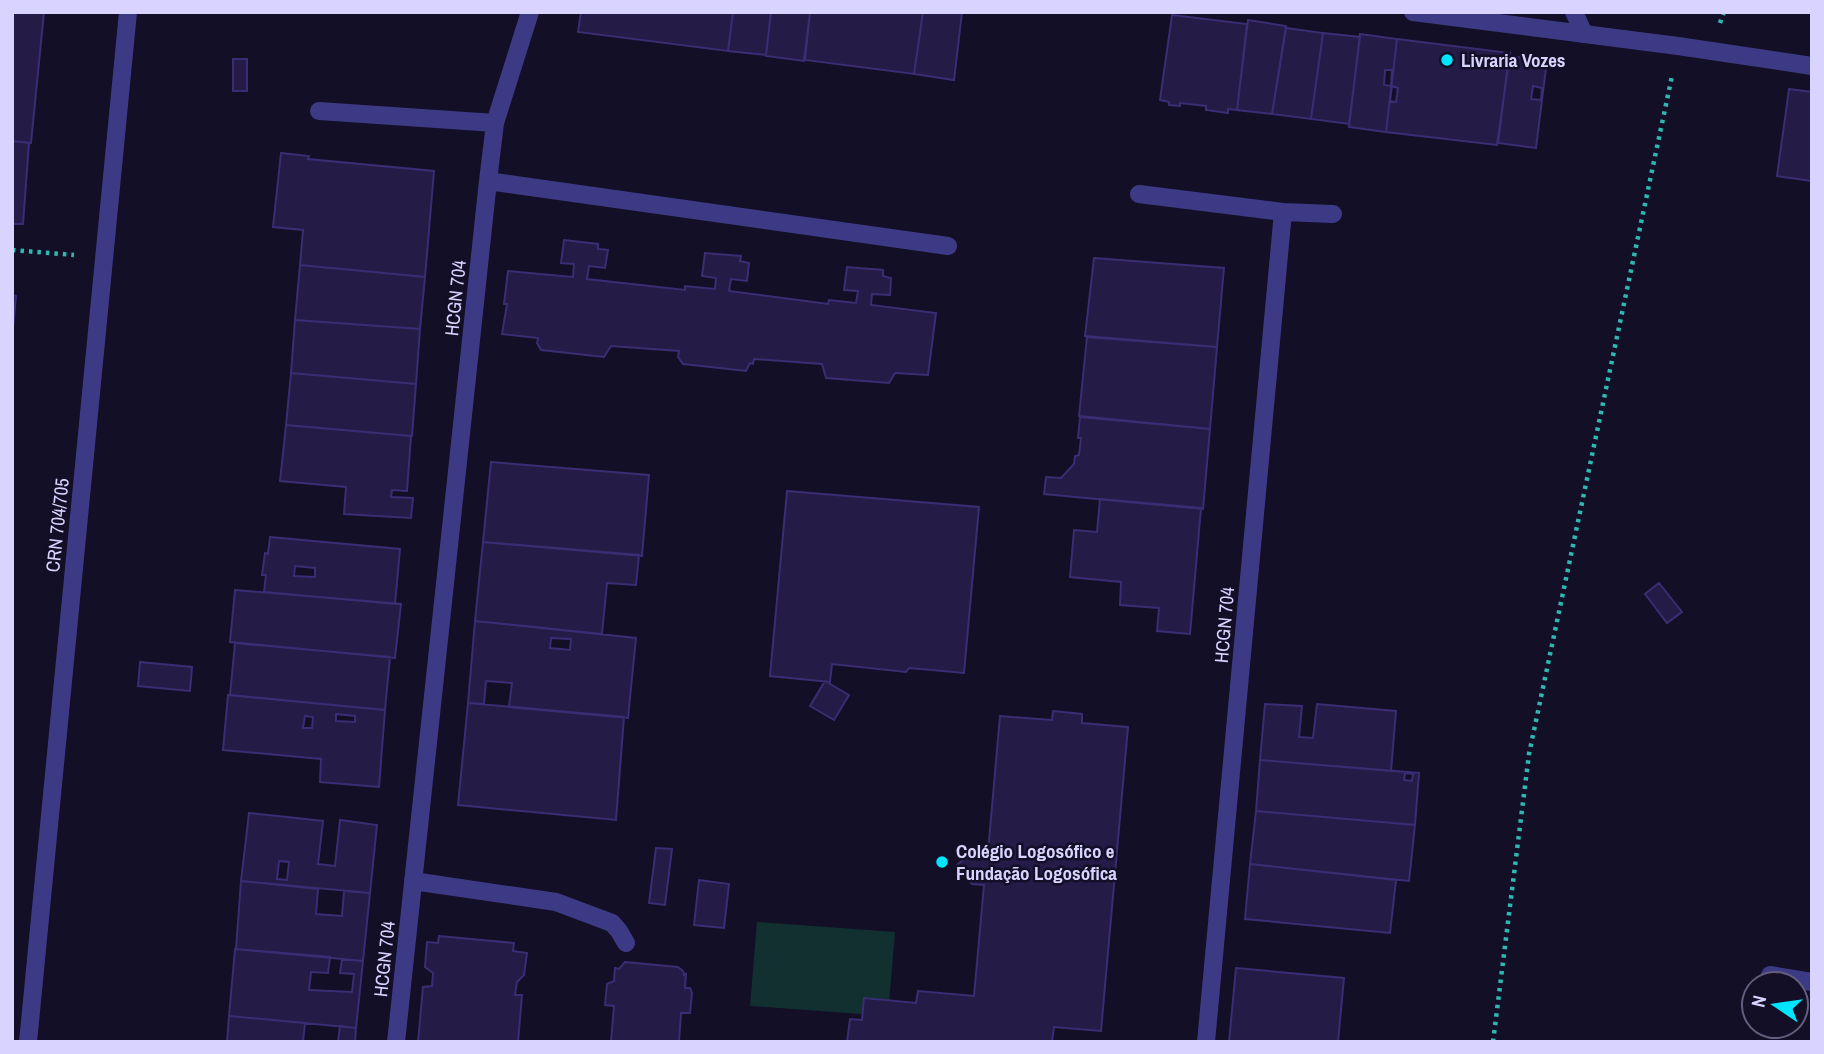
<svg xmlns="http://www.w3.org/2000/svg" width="1824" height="1054" font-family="'Archivo Narrow',sans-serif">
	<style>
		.green { fill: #12302f }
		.building { fill: #241b47; stroke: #3b2d73; stroke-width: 2; fill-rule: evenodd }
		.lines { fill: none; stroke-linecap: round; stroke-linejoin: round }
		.path { stroke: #2fb8b0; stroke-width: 4.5; stroke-dasharray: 3.5 5; stroke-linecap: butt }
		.service { stroke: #3d3a85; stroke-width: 18 }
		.minor { stroke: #3d3a85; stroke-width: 18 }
		.tertiary { stroke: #3d3a85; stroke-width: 18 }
		.poi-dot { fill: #00e5ff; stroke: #130f26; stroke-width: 2.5 }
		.labels { text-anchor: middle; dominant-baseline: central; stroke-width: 5; stroke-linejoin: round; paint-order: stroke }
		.poi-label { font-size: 19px; font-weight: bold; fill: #d9d4ff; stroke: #130f26; text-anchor: start }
		.street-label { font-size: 19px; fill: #d9d4ff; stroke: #130f26 }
	</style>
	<rect width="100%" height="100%" fill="#130f26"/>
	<!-- green -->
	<path class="green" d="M 757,922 L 895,932 L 888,1016 L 750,1006 Z"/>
	<!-- building -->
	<path class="building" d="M 12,12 L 44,12 L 31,143 L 12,141 Z
		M 581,12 L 733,12 L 728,51 L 578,32 Z
		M 733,12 L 771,12 L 766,55 L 728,51 Z
		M 771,12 L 810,12 L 804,61 L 766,56 Z
		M 810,12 L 923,12 L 914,74 L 805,60 Z
		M 923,12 L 962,12 L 954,80 L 914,74 Z
		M 1172,15 L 1247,24 L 1237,110 L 1228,109 L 1228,113 L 1206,110 L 1206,106 L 1180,103 L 1180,106 L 1169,105 L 1169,102 L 1160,100 Z
		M 1248,20 L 1286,26 L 1272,114 L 1237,110 Z
		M 1286,28 L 1323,33 L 1311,119 L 1272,114 Z
		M 1323,33 L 1360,37 L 1349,124 L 1311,119 Z
		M 1360,34 L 1397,39 L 1386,132 L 1349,127 ZM 1385,70 L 1392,70 L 1391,86 L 1384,85 Z
		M 1397,39 L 1510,53 L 1497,145 L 1386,132 ZM 1392,86 L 1398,88 L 1396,102 L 1390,101 Z
		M 1509,56 L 1547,60 L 1536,148 L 1498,143 ZM 1533,86 L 1542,88 L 1541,100 L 1531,99 Z
		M 233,59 L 247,59 L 247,91 L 233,91 Z
		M 1789,89 L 1812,92 L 1812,181 L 1777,176 Z
		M 12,141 L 29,143 L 23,224 L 12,224 Z
		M 281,153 L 309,156 L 308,159 L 434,171 L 425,277 L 300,265 L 303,230 L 273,227 Z
		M 564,240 L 598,244 L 598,249 L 608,250 L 605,268 L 589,266 L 587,279 L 685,290 L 685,286 L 715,289 L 716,278 L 702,276 L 705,253 L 741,256 L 740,261 L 749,263 L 747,281 L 731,279 L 729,291 L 828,304 L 829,300 L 856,303 L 858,291 L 844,290 L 847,267 L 883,270 L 883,276 L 891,278 L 890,295 L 872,294 L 871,305 L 936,313 L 928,375 L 895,373 L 889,383 L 826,378 L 822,364 L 754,359 L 753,364 L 750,363 L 746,371 L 683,364 L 678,357 L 679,351 L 611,346 L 604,357 L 541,350 L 537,343 L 538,338 L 502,334 L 507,304 L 504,304 L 508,271 L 573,277 L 574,264 L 561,263 Z
		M 1094,258 L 1224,268 L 1217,347 L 1085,336 Z
		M 300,265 L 425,277 L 420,329 L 295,320 Z
		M 12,295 L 16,296 L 12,339 Z
		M 295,320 L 420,329 L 416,384 L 291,373 Z
		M 1087,337 L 1217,347 L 1210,429 L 1079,416 Z
		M 291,373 L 416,384 L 412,436 L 286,425 Z
		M 1080,417 L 1210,429 L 1203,509 L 1044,494 L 1046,477 L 1061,478 L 1074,464 L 1075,456 L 1079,455 L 1081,438 L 1078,438 Z
		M 286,425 L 411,436 L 407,491 L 392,490 L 391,497 L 413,498 L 411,518 L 344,514 L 346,487 L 280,481 Z
		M 491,462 L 649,475 L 642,556 L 483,542 Z
		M 787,491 L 979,507 L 964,673 L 909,668 L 906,672 L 832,664 L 830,682 L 770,676 Z
		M 1100,499 L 1201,508 L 1190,634 L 1157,631 L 1159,608 L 1120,605 L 1121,582 L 1070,577 L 1074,530 L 1097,532 Z
		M 270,537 L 400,549 L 395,604 L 264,592 L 266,575 L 262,575 L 265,553 L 268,554 ZM 295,566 L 315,568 L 315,577 L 294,576 Z
		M 483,542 L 639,555 L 636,585 L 607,583 L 602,634 L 475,621 Z
		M 1659,583 L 1682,612 L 1667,623 L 1645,594 Z
		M 235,590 L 401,604 L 395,658 L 230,642 Z
		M 475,621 L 636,638 L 628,718 L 509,707 L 512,683 L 486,681 L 484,704 L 468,703 ZM 551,638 L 571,639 L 570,650 L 550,648 Z
		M 235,643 L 390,657 L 385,710 L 230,695 Z
		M 140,662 L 192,667 L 190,691 L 138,686 Z
		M 825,681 L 849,695 L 834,720 L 810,706 Z
		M 228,695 L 385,710 L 379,787 L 320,782 L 321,759 L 223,750 ZM 336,714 L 355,716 L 355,722 L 336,721 ZM 305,716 L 313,717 L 312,728 L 303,728 Z
		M 468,703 L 624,717 L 616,820 L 458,805 Z
		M 1265,704 L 1302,706 L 1299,737 L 1313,738 L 1317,704 L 1396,711 L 1391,771 L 1260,760 Z
		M 1053,711 L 1082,714 L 1082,723 L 1128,727 L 1101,1031 L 1054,1027 L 1052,1042 L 847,1042 L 850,1019 L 862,1020 L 864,998 L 916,1003 L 918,991 L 974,996 L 984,885 L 972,884 L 957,865 L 978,848 L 988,852 L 1000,716 L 1052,720 Z
		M 1260,760 L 1419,773 L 1415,825 L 1256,811 ZM 1405,773 L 1413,774 L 1412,781 L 1404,780 Z
		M 1256,811 L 1415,825 L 1409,881 L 1250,864 Z
		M 249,813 L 323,821 L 318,864 L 335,866 L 340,820 L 377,825 L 370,893 L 241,881 ZM 279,861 L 289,862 L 287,880 L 277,879 Z
		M 656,848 L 672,849 L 665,905 L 649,903 Z
		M 1250,864 L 1396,880 L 1390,933 L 1245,919 Z
		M 699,880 L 729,884 L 724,928 L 694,925 Z
		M 241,881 L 318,889 L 316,914 L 342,916 L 344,891 L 370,893 L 363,961 L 236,949 Z
		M 439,936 L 514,943 L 513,951 L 527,953 L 524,975 L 517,982 L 515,995 L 522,995 L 518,1042 L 418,1042 L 423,987 L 432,986 L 433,973 L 425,967 L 427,942 L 438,943 Z
		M 235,949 L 330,957 L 328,973 L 311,972 L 309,990 L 352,992 L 354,974 L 340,973 L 342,959 L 363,961 L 356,1028 L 229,1016 Z
		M 625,962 L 678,967 L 683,971 L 684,975 L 686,974 L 685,988 L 690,988 L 692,993 L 690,1013 L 681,1013 L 679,1042 L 611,1042 L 614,1006 L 605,1005 L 607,984 L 614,981 L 615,968 L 619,969 Z
		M 1236,968 L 1344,978 L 1338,1042 L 1229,1042 Z
		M 229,1016 L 305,1023 L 303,1042 L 227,1042 Z
		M 340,1026 L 356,1028 L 355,1042 L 338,1042 Z"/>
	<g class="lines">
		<!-- path -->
		<path class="path" d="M 1720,23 L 1724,12
			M 12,250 L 74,255
			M 1493,1042 L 1529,754 L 1672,76"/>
		<!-- service -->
		<path class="service" d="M 1574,12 L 1584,34
			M 495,123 L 530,12
			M 413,881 L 556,902 L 612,923 L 619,931 L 626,943
			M 1770,975 L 1812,982"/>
		<!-- minor -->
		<path class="minor" d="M 319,111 L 495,123 L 488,181
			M 1139,194 L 1283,212 L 1206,1042
			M 1283,212 L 1333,214
			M 396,1042 L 488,181 L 948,246"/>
		<!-- tertiary -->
		<path class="tertiary" d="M 1413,12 L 1678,46 L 1812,66
			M 28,1042 L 128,12"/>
	</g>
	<!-- markers -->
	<g class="poi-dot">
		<circle cx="1447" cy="60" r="7"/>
		<circle cx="942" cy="862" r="7"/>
	</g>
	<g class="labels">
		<!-- poi labels -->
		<g class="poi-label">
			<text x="1461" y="60">Livraria Vozes</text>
			<text x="956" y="851">Colégio Logosófico e<tspan x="956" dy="22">Fundação Logosófica</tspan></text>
		</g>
		<!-- street labels -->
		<g class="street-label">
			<text transform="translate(455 298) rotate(-84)">HCGN 704</text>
			<text transform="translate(57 525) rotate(-84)">CRN 704/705</text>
			<text transform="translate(1224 625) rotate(-85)">HCGN 704</text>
			<text transform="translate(384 959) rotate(-84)">HCGN 704</text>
		</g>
	</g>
	<!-- border -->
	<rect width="1824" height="1054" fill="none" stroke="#d9d4ff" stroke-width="28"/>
	<!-- north arrow -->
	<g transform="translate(1775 1005) rotate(283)"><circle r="33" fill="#130f26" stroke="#625e7d" stroke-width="2"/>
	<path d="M0-5L12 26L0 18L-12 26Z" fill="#00e5ff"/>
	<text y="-10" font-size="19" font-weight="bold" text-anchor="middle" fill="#d9d4ff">N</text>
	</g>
</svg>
